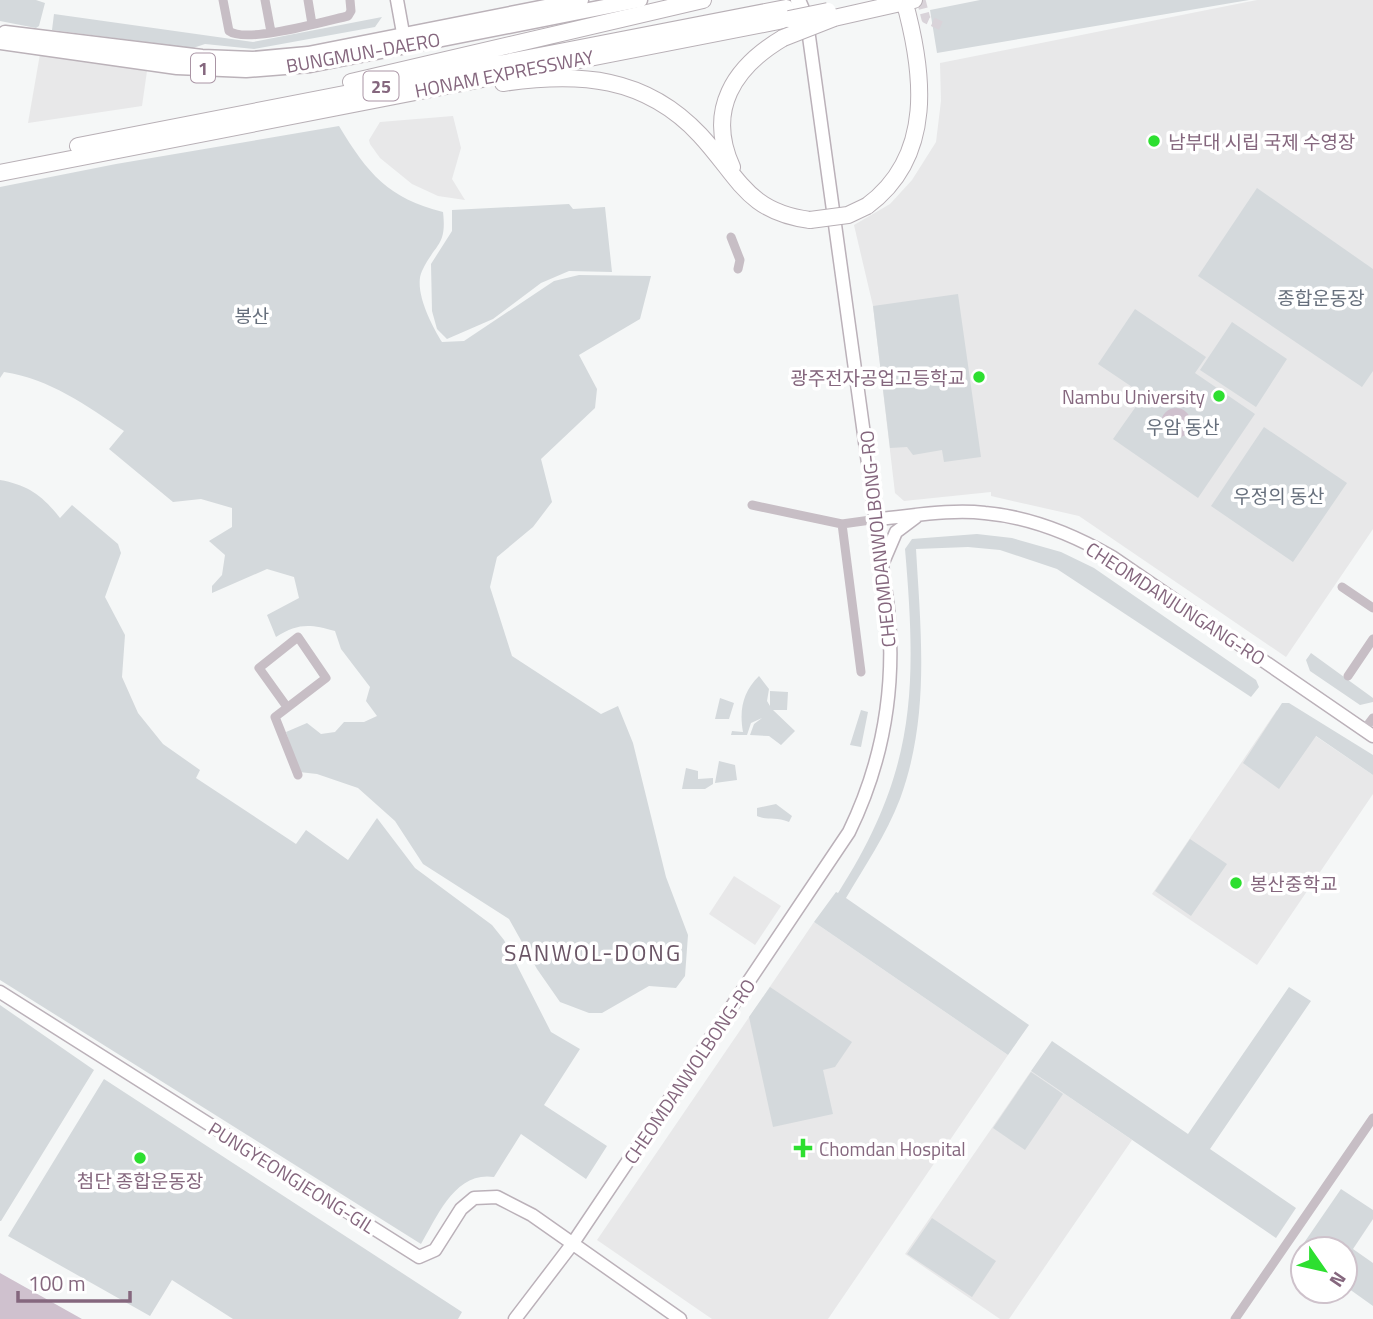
<svg xmlns="http://www.w3.org/2000/svg" width="1373" height="1319" font-family="'Titillium Web','Noto Sans KR',sans-serif">
	<style>
		.built { fill: #e8e8e9 }
		.green { fill: #d4d9dc }
		.water { fill: #cfc1ce }
		.lines { fill: none; stroke-linecap: round; stroke-linejoin: round }
		.street-tunnel { stroke: #d9d3d9; stroke-width: 9; stroke-dasharray: 9 4.5; stroke-linecap: butt }
		.secondary-casing { stroke: #bbb1b9; stroke-width: 15 }
		.primary-casing { stroke: #bbb2b9; stroke-width: 17 }
		.highway-casing { stroke: #b8b0b6; stroke-width: 18 }
		.street { stroke: #c7bec5; stroke-width: 9 }
		.secondary { stroke: #fff; stroke-width: 12 }
		.primary { stroke: #fff; stroke-width: 14 }
		.highway { stroke: #fff; stroke-width: 16 }
		.highway-bridge-casing { stroke: #b8b0b6; stroke-width: 18; stroke-linecap: butt }
		.highway-bridge { stroke: #fff; stroke-width: 16 }
		.poi-dot { fill: #2ddf30; stroke: #fff; stroke-width: 2.5 }
		.labels { text-anchor: middle; dominant-baseline: central; stroke-width: 7; stroke-linejoin: round; paint-order: stroke }
		.shield { fill: #fff; stroke: #aa95a5; stroke-width: 2 }
		.shield-label { font-size: 18px; font-weight: bold; fill: #85677e }
		.street-label { font-size: 19px; fill: #85677e; stroke: #fff }
		.poi-label { font-size: 19px; fill: #85677e; stroke: #fff; text-anchor: start }
		.park-label { font-size: 19px; fill: #666f7c; stroke: #fff }
		.quarter-label { font-size: 23px; letter-spacing: 2px; fill: #6a5565; stroke: #fff }
	</style>
	<rect width="100%" height="100%" fill="#f5f7f7"/>
	<!-- built -->
	<path class="built" d="M 1257,0 L 1373,0 L 1373,529 L 1286,657 L 1079,516 L 991,496 L 991,492 L 904,501 L 895,493 L 873,306 L 854,225 L 890,204 L 912,180 L 936,142 L 941,101 L 940,63 Z
		M 40,54 L 147,71 L 142,106 L 28,123 Z
		M 453,116 L 461,148 L 452,179 L 465,200 L 438,196 L 412,184 L 380,158 L 370,144 L 369,140 L 380,122 Z
		M 1277,710 L 1373,775 L 1373,794 L 1257,965 L 1152,894 Z
		M 734,876 L 781,906 L 755,945 L 709,914 Z
		M 814,922 L 1008,1055 L 828,1319 L 712,1319 L 597,1240 Z
		M 1031,1071 L 1132,1140 L 1009,1319 L 1000,1319 L 905,1254 Z"/>
	<!-- green -->
	<path class="green" d="M 0,0 L 36,0 L 45,3 L 39,26 L 36,28 L 0,21 Z
		M 980,0 L 1249,0 L 937,53 L 930,10 Z
		M 54,14 L 253,42 L 382,17 L 375,27 L 254,49 L 205,44 L 193,48 L 52,30 Z
		M 339,126 C 368,174 388,198 443,212 C 447,247 435,243 422,271 C 413,290 432,326 442,342 L 464,341 L 554,281 L 579,275 L 651,276 L 640,319 L 579,355 L 597,389 L 595,408 L 541,459 L 552,502 L 533,527 L 497,557 L 490,587 L 512,656 L 601,714 L 618,706 L 633,743 L 666,877 L 688,935 L 685,976 L 676,988 L 649,986 L 602,1013 L 589,1013 L 560,1002 L 537,969 L 509,919 L 423,864 L 395,821 L 358,788 L 317,774 L 299,772 L 286,732 L 307,723 L 321,734 L 335,732 L 344,722 L 364,722 L 377,716 L 366,701 L 370,687 L 341,649 L 335,631 C 310,624 298,623 276,637 L 267,615 L 299,598 L 294,577 L 267,569 L 212,593 L 212,586 L 222,575 L 225,555 L 209,541 L 232,527 L 232,508 L 201,499 L 173,502 L 109,449 L 124,431 C 86,405 50,379 4,372 L 0,378 L 0,187 L 116,164 Z
		M 1257,188 L 1373,269 L 1373,371 L 1362,387 L 1198,276 Z
		M 569,204 L 573,209 L 605,207 L 612,272 L 569,271 L 541,283 L 493,319 L 447,339 L 437,329 L 432,311 L 431,264 L 452,231 L 452,210 Z
		M 958,294 L 981,457 L 944,462 L 942,450 L 913,455 L 907,447 L 890,448 L 873,306 Z
		M 1135,309 L 1206,357 L 1195,373 L 1255,414 L 1198,498 L 1113,439 L 1144,395 L 1098,364 Z
		M 1232,322 L 1287,359 L 1256,407 L 1200,370 Z
		M 1264,427 L 1347,483 L 1293,562 L 1211,506 Z
		M 0,480 C 28,485 43,496 60,518 L 72,505 L 118,544 L 121,553 L 105,597 L 125,635 L 122,677 L 138,713 L 163,744 L 200,770 L 196,778 L 296,844 L 306,830 L 348,860 L 377,818 L 415,868 L 492,925 L 504,940 L 551,1032 L 580,1049 L 544,1105 L 607,1146 L 586,1179 L 521,1134 L 494,1177 C 455,1171 437,1217 421,1244 L 0,980 Z
		M 977,534 L 1012,538 L 1061,552 L 1094,568 L 1256,680 L 1259,687 L 1251,697 L 1057,569 L 1000,550 L 968,547 L 916,549 C 921,634 930,717 900,799 C 886,835 865,866 846,898 L 1029,1025 L 1008,1055 L 814,922 L 836,892 L 838,893 C 916,771 917,689 905,549 L 912,539 Z
		M 1311,653 L 1373,698 L 1373,702 L 1360,705 L 1310,671 L 1306,660 Z
		M 759,676 L 769,689 L 767,701 L 770,706 L 770,691 L 788,692 L 787,710 L 773,710 L 795,731 L 781,745 L 769,736 L 750,735 L 754,724 L 762,718 L 751,723 L 747,735 L 731,735 L 732,731 L 743,732 C 739,709 743,692 759,676 Z
		M 720,698 L 734,703 L 729,719 L 715,719 Z
		M 1282,703 L 1289,703 L 1373,755 L 1373,775 L 1316,736 L 1279,789 L 1243,763 Z
		M 861,710 L 868,712 L 861,747 L 850,745 Z
		M 719,761 L 735,765 L 737,780 L 715,783 Z
		M 686,768 L 698,771 L 698,779 L 713,778 L 713,784 L 705,789 L 682,789 Z
		M 776,804 L 792,816 L 789,822 C 775,816 768,821 757,816 L 757,808 Z
		M 1190,839 L 1227,864 L 1191,916 L 1155,891 Z
		M 770,987 L 852,1042 L 835,1067 L 823,1070 L 833,1114 L 773,1127 L 749,1017 Z
		M 1289,987 L 1311,1001 L 1210,1149 L 1296,1208 L 1276,1238 L 1031,1071 L 1052,1041 L 1188,1134 Z
		M 0,1005 L 94,1070 L 1,1221 L 0,1221 Z
		M 1031,1072 L 1063,1094 L 1025,1150 L 993,1128 Z
		M 104,1079 L 462,1312 L 458,1319 L 233,1319 L 172,1280 L 150,1316 L 8,1236 Z
		M 1341,1189 L 1373,1210 L 1373,1219 L 1353,1249 L 1373,1263 L 1373,1306 L 1345,1286 L 1345,1249 L 1303,1249 L 1303,1257 L 1297,1253 Z
		M 932,1218 L 996,1261 L 972,1297 L 907,1254 Z"/>
	<!-- water -->
	<path class="water" d="M1161 423a15 15 0 1 1 30 0a15 15 0 1 1-30 0Z
		M 0,1273 L 82,1319 L 0,1319 Z"/>
	<g class="lines">
		<!-- street-tunnel -->
		<path class="street-tunnel" d="M 921,0 L 926,19 L 942,26"/>
		<defs>
			<path id="secondary" d="M 397,0 L 405,44
				M 878,519 C 913,516 950,509 985,513 C 1030,517 1074,535 1112,557 L 1373,736
				M 884,560 L 896,532 L 916,517
				M 0,992 L 419,1257 L 435,1250 L 461,1209 L 474,1198 L 497,1197 L 532,1215 L 680,1319
				M 515,1319 L 573,1243 L 849,832 C 883,762 896,686 888,608 L 807,22"/>
			<path id="primary" d="M 798,0 L 807,21
				M 5,33 L 202,57 L 253,59 L 308,54 L 581,0
				M 0,42 L 177,67 L 246,70 L 310,65 L 640,0"/>
			<path id="highway" d="M 834,18 L 914,0
				M 351,82 L 703,0
				M 503,83 C 579,72 645,76 700,135 C 739,177 747,212 810,220
				M 78,146 L 786,8
				M 732,167 C 706,110 734,67 783,38
				M 0,173 L 789,19
				M 867,206 C 935,156 924,72 904,0"/>
		</defs>
		<!-- secondary casing -->
		<use href="#secondary" class="secondary-casing"/>
		<!-- primary casing -->
		<use href="#primary" class="primary-casing"/>
		<!-- highway casing -->
		<use href="#highway" class="highway-casing"/>
		<!-- street -->
		<path class="street" d="M 223,0 L 229,31 C 246,44 326,21 348,16 L 351,11 L 350,0
			M 265,0 L 271,32
			M 308,0 L 312,24
			M 731,237 L 740,260 L 738,269
			M 752,505 L 842,524 L 878,519
			M 842,524 L 861,672
			M 1342,587 L 1373,608
			M 1348,676 L 1373,639
			M 287,707 L 259,668 L 298,637 L 326,678 L 275,717 L 298,775
			M 1364,730 L 1373,718
			M 1235,1319 L 1373,1118"/>
		<!-- secondary -->
		<use href="#secondary" class="secondary"/>
		<!-- primary -->
		<use href="#primary" class="primary"/>
		<!-- highway -->
		<use href="#highway" class="highway"/>
		<defs>
			<path id="highway-bridge" d="M 789,19 L 828,11
				M 783,38 L 834,18
				M 810,220 L 848,215 L 867,206"/>
		</defs>
		<!-- highway-bridge casing -->
		<use href="#highway-bridge" class="highway-bridge-casing"/>
		<!-- highway-bridge -->
		<use href="#highway-bridge" class="highway-bridge"/>
	</g>
	<!-- markers -->
	<g class="poi-dot">
		<circle cx="1154" cy="141" r="7"/>
		<circle cx="979" cy="377" r="7"/>
		<circle cx="1219" cy="396" r="7"/>
		<circle cx="1236" cy="883" r="7"/>
		<path d="M799.5 1137.5h7v7h7v7h-7v7h-7v-7h-7v-7h7z"/>
		<circle cx="140" cy="1158" r="7"/>
	</g>
	<g class="labels">
		<!-- shield labels -->
		<g class="shield">
			<rect x="191" y="53.5" width="24" height="29" rx="5"/>
			<rect x="363.5" y="71.5" width="35" height="29" rx="5"/>
		</g>
		<g class="shield-label">
			<text x="203" y="68">1</text>
			<text x="381" y="86">25</text>
		</g>
		<!-- street labels -->
		<g class="street-label">
			<text transform="translate(363 52) rotate(-10)">BUNGMUN-DAERO</text>
			<text transform="translate(504 73) rotate(-11)">HONAM EXPRESSWAY</text>
			<text transform="translate(877 539) rotate(-96)">CHEOMDANWOLBONG-RO</text>
			<text transform="translate(1176 603) rotate(33)">CHEOMDANJUNGANG-RO</text>
			<text transform="translate(689 1071) rotate(-56)">CHEOMDANWOLBONG-RO</text>
			<text transform="translate(292 1177) rotate(32)">PUNGYEONGJEONG-GIL</text>
		</g>
		<!-- poi labels -->
		<g class="poi-label">
			<text x="1168" y="141">남부대 시립 국제 수영장</text>
			<text x="965" y="377" text-anchor="end">광주전자공업고등학교</text>
			<text x="1205" y="396" text-anchor="end">Nambu University</text>
			<text x="1250" y="883">봉산중학교</text>
			<text x="819" y="1148">Chomdan Hospital</text>
			<text x="140" y="1180" text-anchor="middle">첨단 종합운동장</text>
		</g>
		<!-- park labels -->
		<g class="park-label">
			<text x="1321" y="297">종합운동장</text>
			<text x="252" y="315">봉산</text>
			<text x="1183" y="426">우암 동산</text>
			<text x="1279" y="495">우정의 동산</text>
		</g>
		<!-- quarter labels -->
		<g class="quarter-label">
			<text x="593" y="952">SANWOL-DONG</text>
		</g>
	</g>
	<!-- north arrow -->
	<g transform="translate(1324 1270) rotate(124)"><circle r="33" fill="#ffffff" stroke="#cec2cb" stroke-width="2"/>
	<path d="M0-5L12 26L0 18L-12 26Z" fill="#2ddf30"/>
	<text y="-10" font-size="19" font-weight="bold" text-anchor="middle" fill="#85677e">N</text>
	</g>
	<!-- scale -->
	<path d="M18 1291v10h112v-10" fill="none" stroke="#85677e" stroke-width="3.5"/>
	<text x="28" y="1291" font-size="21" fill="#85677e" stroke="#ffffff" stroke-width="5" paint-order="stroke">100 m</text>
</svg>
